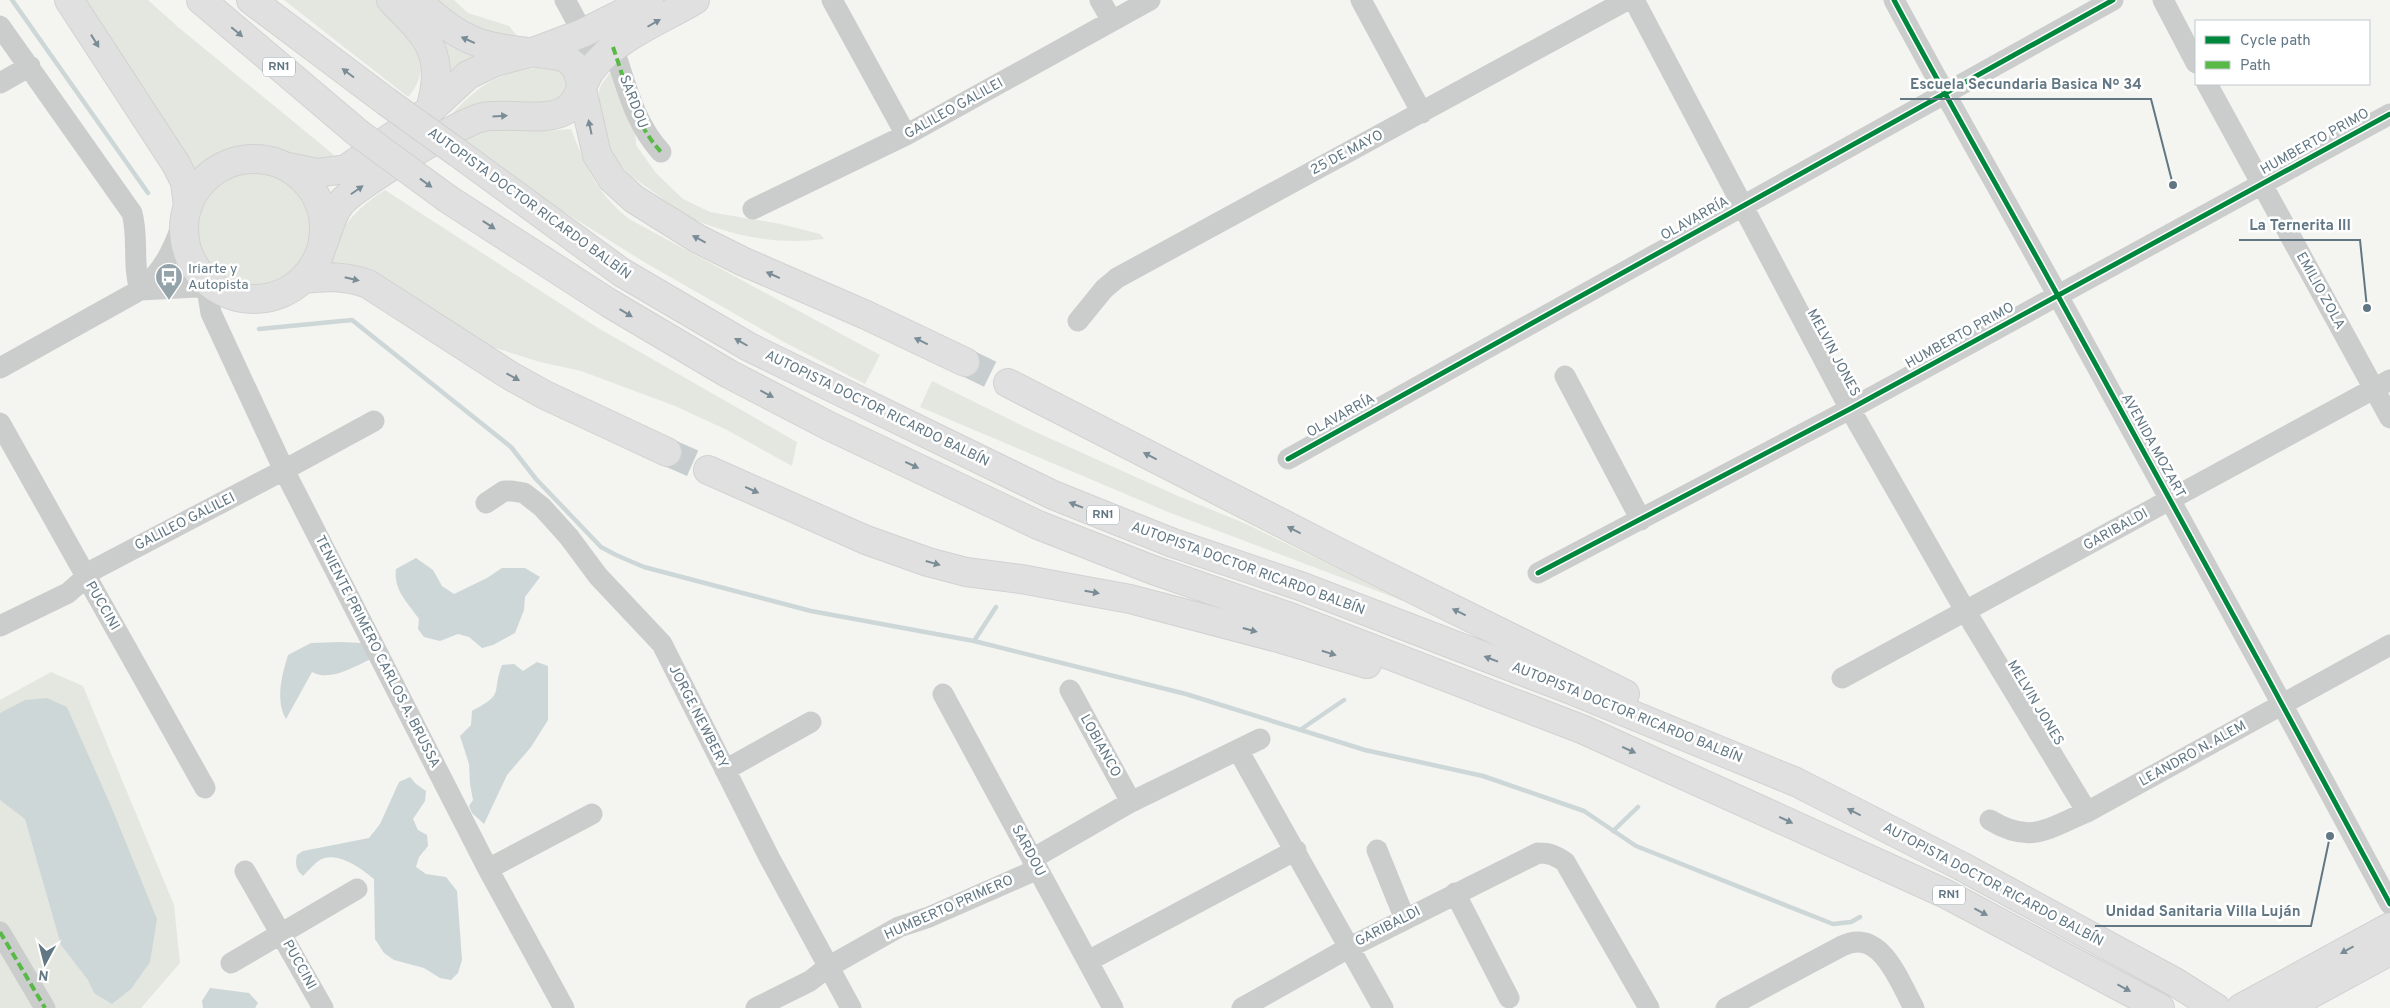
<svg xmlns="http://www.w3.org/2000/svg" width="2390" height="1008" font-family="Overpass,sans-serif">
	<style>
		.green { fill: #e4e7df }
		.water { fill: #cdd7d8 }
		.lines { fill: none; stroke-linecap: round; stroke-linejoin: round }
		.stream { stroke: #cdd7d8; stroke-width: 4.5 }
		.highway-tunnel { stroke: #c8ced0; stroke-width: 28; stroke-dasharray: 28 14; stroke-linecap: butt }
		.major-casing { stroke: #d1d2d1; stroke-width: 30 }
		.highway-casing { stroke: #d1d2d1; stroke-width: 30 }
		.minor { stroke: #cbcdcd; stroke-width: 21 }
		.major { stroke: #e0e0e0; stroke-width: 28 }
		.highway { stroke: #e0e0e0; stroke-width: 28 }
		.highway-bridge-casing { stroke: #d1d2d1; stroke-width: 30; stroke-linecap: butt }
		.highway-bridge { stroke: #e0e0e0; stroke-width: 28 }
		.quiet { stroke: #58b947; stroke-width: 4; stroke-dasharray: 8 4; stroke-linecap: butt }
		.cycleway-casing { stroke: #fff; stroke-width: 8 }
		.cycleway { stroke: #00873e; stroke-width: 5 }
		.oneway { fill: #7a8c96 }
		.labels { text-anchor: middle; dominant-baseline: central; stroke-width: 5; stroke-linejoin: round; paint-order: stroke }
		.shield { fill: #fff; stroke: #90a0a9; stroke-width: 1 }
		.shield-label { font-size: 12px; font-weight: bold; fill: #617784 }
		.street-label { font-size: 14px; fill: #617784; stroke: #fff }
		.poi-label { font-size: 14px; fill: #617784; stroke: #fff; text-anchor: start }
		.leader { fill: none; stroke: #617784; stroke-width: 2 }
		.callout-dot { fill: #617784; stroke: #fff; stroke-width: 2 }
		.callout-label { font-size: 15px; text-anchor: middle; font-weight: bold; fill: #617784; stroke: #fff; stroke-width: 5; stroke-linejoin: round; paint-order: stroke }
	</style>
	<rect width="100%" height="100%" fill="#f4f4f1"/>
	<!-- green -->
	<path class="green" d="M 80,0 L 148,0 L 178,27 L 334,155 C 313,170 290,157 268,151 C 239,143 211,157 192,178 Z
		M 284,0 L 378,0 C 405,27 441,59 408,97 Z
		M 432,0 L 454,0 L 468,13 L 509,26 L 518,37 L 492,35 L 471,25 Z
		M 444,36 L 476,56 C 463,59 454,68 446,78 L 433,38 Z
		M 616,65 L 635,123 L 636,145 L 656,173 L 683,199 L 710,212 L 781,224 L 820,234 L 824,239 C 783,244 747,239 708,225 C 689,219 675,208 659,196 C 650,189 640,183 631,176 C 608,155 593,123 599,91 C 601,82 611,73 616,65 Z
		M 556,67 L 569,76 L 566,98 L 539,105 L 508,101 L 494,103 L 449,117 C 482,81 506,67 556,67 Z
		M 487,129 L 547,131 L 571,129 C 587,169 595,191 629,219 L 880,355 L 865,384 L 784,342 L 644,262 L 529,190 L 457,134 Z
		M198 229a57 57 0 1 1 114 0a57 57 0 1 1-114 0Z
		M 385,190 L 598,328 L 797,442 L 792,466 L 727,430 L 675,406 L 581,371 L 540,362 L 489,346 L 332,264 C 331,232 361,205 385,190 Z
		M 932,381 L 1029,429 L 1178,496 L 1244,523 L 1406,602 L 1168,512 L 920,407 Z
		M 51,672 L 83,686 L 174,905 L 180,963 L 141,1008 L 0,1008 L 0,700 Z"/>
	<!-- water -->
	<path class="water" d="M 416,558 L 433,570 L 442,586 L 454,594 L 487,578 L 502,568 L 525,568 L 540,577 L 525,597 L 524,610 L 515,633 L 493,645 L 482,648 L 469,637 L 458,634 L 440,641 L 424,637 L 418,629 L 419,619 C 408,603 393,590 396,569 Z
		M 340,642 L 362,643 L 371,659 C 353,667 330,682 312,672 L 286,719 C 275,700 282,675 288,655 L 311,643 Z
		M 537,662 L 548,666 L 548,720 L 531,747 L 507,775 L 484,824 L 472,813 L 469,806 L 473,800 L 470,784 L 469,764 L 460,736 L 471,725 L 472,711 C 506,693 491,694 502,665 L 514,664 L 523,671 Z
		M 47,698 L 67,707 L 111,806 L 157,919 L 150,962 L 131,989 L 112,1004 L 94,993 L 88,980 L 61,945 L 25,819 L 0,800 L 0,713 L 25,700 Z
		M 410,777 L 416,784 L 426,791 L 425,801 L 413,819 L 418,830 L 427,835 L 428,846 L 419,857 L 416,867 L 426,874 L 446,877 L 457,891 L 462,960 L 458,973 L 451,980 L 440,978 L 424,968 L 394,960 L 384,953 L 375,939 L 374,879 C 361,868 334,848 317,862 C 312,866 308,871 303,876 C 296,870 295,865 297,855 L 303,851 L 369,838 L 380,824 L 399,782 Z
		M 210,988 L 249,993 L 258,1003 L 255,1008 L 203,1008 L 202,1001 Z"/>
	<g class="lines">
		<!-- stream -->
		<path class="stream" d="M 12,0 L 148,193
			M 259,329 L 352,320 L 511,447 L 536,479 L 601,547 L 616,555 L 644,567 L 811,611 L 974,641 L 1186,694 L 1365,750 L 1483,776 L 1584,811 L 1636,846 L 1833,924 L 1851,922 L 1860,917
			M 974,641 L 996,607
			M 1300,730 L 1344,700
			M 1613,831 L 1638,807"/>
		<!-- highway-tunnel -->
		<path class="highway-tunnel" d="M 965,362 L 1008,383
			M 667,452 L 708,470"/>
		<defs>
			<path id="major" d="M 391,0 C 429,38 446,54 430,110
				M 417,0 C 470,52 490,46 559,56 C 575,61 578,70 581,85
				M184 229a70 70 0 1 1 140 0a70 70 0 1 1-140 0Z
				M 288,167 L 317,173 L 346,169 L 430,110 L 468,75 L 495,62 L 533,52 L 583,33 L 649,0
				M 323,244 C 328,230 332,214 341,203 C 355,186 462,121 483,117 C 508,112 545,123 566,110 C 581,100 582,79 594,66 C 620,36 661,20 695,0
				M 2241,1008 L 2390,927
				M 2285,1008 L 2390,951"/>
			<path id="highway" d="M 69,0 L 176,164 L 185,182 L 188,206
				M 201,0 L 358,133
				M 251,0 L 387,102
				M 581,85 L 597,155 L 612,179 L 634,199 L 698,239 L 742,261 L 866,315 L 965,362
				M 458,153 L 621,272 L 749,347 L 1053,495 L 1173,543 L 1303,587 L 1574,691 L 1796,782 L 1961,866 L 2175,982 L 2216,1008
				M 448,199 L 609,303 L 729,374 L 829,426 L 1038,525 L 1153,570 L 1290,617 L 1584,730 L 1946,894 L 2160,1008
				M 304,279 C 327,276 346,276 368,284 L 509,375 L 545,395 L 667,452
				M 1008,383 L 1338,552 L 1625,694
				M 708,470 L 866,540 L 928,562 L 966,572 L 1021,579 L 1130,599 L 1282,639 L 1367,664"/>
		</defs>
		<!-- major casing -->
		<use href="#major" class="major-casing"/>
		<!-- highway casing -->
		<use href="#highway" class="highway-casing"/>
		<!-- minor -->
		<path class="minor" d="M 565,0 L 583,33 L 587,75
			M 832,0 L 906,135
			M 1100,0 L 1112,21
			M 1361,0 L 1422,113
			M 1634,0 L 1850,409 L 1966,612 L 2087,812
			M 1894,0 C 1947,99 2003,196 2057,294 C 2170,497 2280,700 2390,904
			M 2163,0 L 2196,63
			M 0,26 L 132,213 C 139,238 132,264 140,290
			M 613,47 C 626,84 634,123 661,152
			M 0,83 L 30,66
			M 2207,84 L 2390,418
			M 753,209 L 906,135 L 1150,0
			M 207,289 L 211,313 L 284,470 L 488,869 L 564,1008
			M 140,290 L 197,287 L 225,293
			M 1078,321 L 1104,289 L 1117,278 L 1627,0
			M 0,368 L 140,290 C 164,271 174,248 184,219
			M 1565,376 L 1641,520
			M 0,423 L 205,788
			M 1288,459 L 2113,0
			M 486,503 L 504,491 L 512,491 L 524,493 L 542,507 L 569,537 L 598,576 L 662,644 L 769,857 L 851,1008
			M 1538,573 L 1850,409 L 2390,114
			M 0,626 L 68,593 L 95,569 L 284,470 L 374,421
			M 1842,678 L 2390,380
			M 1070,690 L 1131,802
			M 943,694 L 1113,1008
			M 1238,750 L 1383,1008
			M 725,770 L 811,722
			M 1990,820 C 2031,845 2048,828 2087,812 L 2390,645
			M 1377,850 L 1405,919
			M 1032,859 L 1131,802 L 1260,739
			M 488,869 L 592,814
			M 245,871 L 323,1008
			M 1455,893 L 1509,998
			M 0,932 L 45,1008
			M 1088,961 L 1296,850
			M 231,963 L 357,889
			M 756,1008 L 810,981 L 828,967 L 899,927 L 929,917 L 1038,869
			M 1242,1008 L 1350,947 L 1538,853 C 1549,853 1555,855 1565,862 L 1649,1008
			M 1726,1008 L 1842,946 C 1881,927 1899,981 1914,1008"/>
		<!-- major -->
		<use href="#major" class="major"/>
		<!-- highway -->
		<use href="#highway" class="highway"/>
		<defs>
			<path id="highway-bridge" d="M 387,102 L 458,153
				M 358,133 L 448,199"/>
		</defs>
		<!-- highway-bridge casing -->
		<use href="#highway-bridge" class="highway-bridge-casing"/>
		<!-- highway-bridge -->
		<use href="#highway-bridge" class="highway-bridge"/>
		<!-- quiet -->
		<path class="quiet" d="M 613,47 C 626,84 634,123 661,152
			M 0,932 L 45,1008"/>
		<defs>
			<path id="cycleway" d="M 1894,0 C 1947,99 2003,196 2057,294 C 2170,497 2280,700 2390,904
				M 1288,459 L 2113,0
				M 1538,573 L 1850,409 L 2390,114"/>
		</defs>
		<!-- cycleway casing -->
		<use href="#cycleway" class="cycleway-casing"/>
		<!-- cycleway -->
		<use href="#cycleway" class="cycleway"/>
	</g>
	<!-- one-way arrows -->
	<defs><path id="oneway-solid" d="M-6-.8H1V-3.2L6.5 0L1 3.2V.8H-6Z" transform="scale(1.25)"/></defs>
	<g class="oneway">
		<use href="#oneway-solid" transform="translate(654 23) rotate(-30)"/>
		<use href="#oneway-solid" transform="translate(237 32) rotate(40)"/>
		<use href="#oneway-solid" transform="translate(468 40) rotate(-156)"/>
		<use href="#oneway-solid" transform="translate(95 41) rotate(58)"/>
		<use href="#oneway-solid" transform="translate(348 73) rotate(-143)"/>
		<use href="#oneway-solid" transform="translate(500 116) rotate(-3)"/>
		<use href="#oneway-solid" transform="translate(590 127) rotate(-102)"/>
		<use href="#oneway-solid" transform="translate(426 183) rotate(36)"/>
		<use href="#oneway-solid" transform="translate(357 190) rotate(-35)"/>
		<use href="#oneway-solid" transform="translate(489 225) rotate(33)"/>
		<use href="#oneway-solid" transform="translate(699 239) rotate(-152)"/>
		<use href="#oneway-solid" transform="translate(773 275) rotate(-156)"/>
		<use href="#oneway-solid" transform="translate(352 279) rotate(13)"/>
		<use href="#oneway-solid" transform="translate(626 313) rotate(31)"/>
		<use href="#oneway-solid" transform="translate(921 341) rotate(-154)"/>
		<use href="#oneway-solid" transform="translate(741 342) rotate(-150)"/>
		<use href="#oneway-solid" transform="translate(513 377) rotate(29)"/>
		<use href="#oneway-solid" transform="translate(767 394) rotate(28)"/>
		<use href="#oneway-solid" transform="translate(1150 456) rotate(-153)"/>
		<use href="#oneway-solid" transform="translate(912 465) rotate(25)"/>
		<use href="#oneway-solid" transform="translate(752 490) rotate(24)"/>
		<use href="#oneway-solid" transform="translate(1076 505) rotate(-159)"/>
		<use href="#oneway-solid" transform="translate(1294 530) rotate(-153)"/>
		<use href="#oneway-solid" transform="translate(933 563) rotate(16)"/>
		<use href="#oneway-solid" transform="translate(1092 592) rotate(10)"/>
		<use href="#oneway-solid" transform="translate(1459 612) rotate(-154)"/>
		<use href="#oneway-solid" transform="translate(1250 630) rotate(15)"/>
		<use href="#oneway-solid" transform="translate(1329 653) rotate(17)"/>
		<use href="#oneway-solid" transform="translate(1491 659) rotate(-159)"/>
		<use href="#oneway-solid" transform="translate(1629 750) rotate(24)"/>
		<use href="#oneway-solid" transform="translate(1854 812) rotate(-153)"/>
		<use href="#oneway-solid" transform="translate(1786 820) rotate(25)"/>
		<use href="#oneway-solid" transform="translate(1981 912) rotate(28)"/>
		<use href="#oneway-solid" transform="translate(2347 950) rotate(151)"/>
		<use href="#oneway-solid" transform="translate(2124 988) rotate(28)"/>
	</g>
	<!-- icons -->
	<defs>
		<symbol id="bus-pin" viewBox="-11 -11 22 30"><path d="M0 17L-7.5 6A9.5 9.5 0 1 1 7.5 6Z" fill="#94a3aa" stroke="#fff"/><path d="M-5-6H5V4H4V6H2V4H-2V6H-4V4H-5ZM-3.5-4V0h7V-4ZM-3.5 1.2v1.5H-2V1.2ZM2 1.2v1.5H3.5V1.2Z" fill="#fff"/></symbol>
	</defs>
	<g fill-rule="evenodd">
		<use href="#bus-pin" x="153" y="261" width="32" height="43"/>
	</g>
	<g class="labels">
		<!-- shield labels -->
		<g class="shield">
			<rect x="263" y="57.5" width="32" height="19" rx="4"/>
			<rect x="1087" y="505.5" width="32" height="19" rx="4"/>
			<rect x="1933" y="885.5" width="32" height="19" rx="4"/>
		</g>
		<g class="shield-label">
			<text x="279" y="67">RN1</text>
			<text x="1103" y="515">RN1</text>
			<text x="1949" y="895">RN1</text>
		</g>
		<!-- street labels -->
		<g class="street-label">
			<text transform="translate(633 102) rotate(69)">SARDOU</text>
			<text transform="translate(954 109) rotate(-29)">GALILEO GALILEI</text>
			<text transform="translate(2315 142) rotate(-29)">HUMBERTO PRIMO</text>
			<text transform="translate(1347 153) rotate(-28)">25 DE MAYO</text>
			<text transform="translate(529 204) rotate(36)">AUTOPISTA DOCTOR RICARDO BALBÍN</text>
			<text transform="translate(1695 219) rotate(-29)">OLAVARRÍA</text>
			<text transform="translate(2320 291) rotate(61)">EMILIO ZOLA</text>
			<text transform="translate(1960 336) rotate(-29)">HUMBERTO PRIMO</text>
			<text transform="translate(1833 353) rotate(62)">MELVIN JONES</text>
			<text transform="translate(877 409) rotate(26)">AUTOPISTA DOCTOR RICARDO BALBÍN</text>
			<text transform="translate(1341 416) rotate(-29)">OLAVARRÍA</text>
			<text transform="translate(2153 446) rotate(61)">AVENIDA MOZART</text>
			<text transform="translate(185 522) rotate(-27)">GALILEO GALILEI</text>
			<text transform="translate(2116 530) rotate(-29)">GARIBALDI</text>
			<text transform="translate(1248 569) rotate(20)">AUTOPISTA DOCTOR RICARDO BALBÍN</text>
			<text transform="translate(102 606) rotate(60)">PUCCINI</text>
			<text transform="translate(377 652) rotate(63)">TENIENTE PRIMERO CARLOS A. BRUSSA</text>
			<text transform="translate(2035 703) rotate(59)">MELVIN JONES</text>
			<text transform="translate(1627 713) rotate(22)">AUTOPISTA DOCTOR RICARDO BALBÍN</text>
			<text transform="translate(698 717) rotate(63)">JORGE NEWBERY</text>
			<text transform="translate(1100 746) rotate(61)">LOBIANCO</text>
			<text transform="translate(2193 754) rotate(-29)">LEANDRO N. ALEM</text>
			<text transform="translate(1028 851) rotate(62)">SARDOU</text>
			<text transform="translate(1993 885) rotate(28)">AUTOPISTA DOCTOR RICARDO BALBÍN</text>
			<text transform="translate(949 908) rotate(-24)">HUMBERTO PRIMERO</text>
			<text transform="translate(1388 927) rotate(-27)">GARIBALDI</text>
			<text transform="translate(299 965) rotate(61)">PUCCINI</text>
		</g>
		<!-- poi labels -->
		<g class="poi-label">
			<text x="188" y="269">Iriarte y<tspan x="188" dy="16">Autopista</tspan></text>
		</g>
	</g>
	<!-- callouts -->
	<path class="leader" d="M2173 185L2151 99H1900M2367 308L2360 240H2239M2330 836L2311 926H2095"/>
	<g class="callout-dot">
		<circle cx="2173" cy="185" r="5"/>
		<circle cx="2367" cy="308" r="5"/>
		<circle cx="2330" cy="836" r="5"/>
	</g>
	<g class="callout-label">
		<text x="2026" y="89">Escuela Secundaria Basica Nº 34</text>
		<text x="2300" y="230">La Ternerita III</text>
		<text x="2203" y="916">Unidad Sanitaria Villa Luján</text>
	</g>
	<!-- legend -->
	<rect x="2195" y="20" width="175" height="65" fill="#ffffff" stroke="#c0c9ce"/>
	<rect x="2205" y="36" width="25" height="8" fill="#00873e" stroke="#c0c9ce"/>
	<text x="2240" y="45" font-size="15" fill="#617784">Cycle path</text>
	<rect x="2205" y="61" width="25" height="8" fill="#58b947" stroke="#c0c9ce"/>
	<text x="2240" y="70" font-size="15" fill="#617784">Path</text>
	<!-- north arrow -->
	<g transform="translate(45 963) rotate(187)" stroke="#ffffff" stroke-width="4" paint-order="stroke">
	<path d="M0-4L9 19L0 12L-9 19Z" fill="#617784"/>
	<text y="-8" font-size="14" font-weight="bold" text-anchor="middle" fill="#617784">N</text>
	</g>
</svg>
